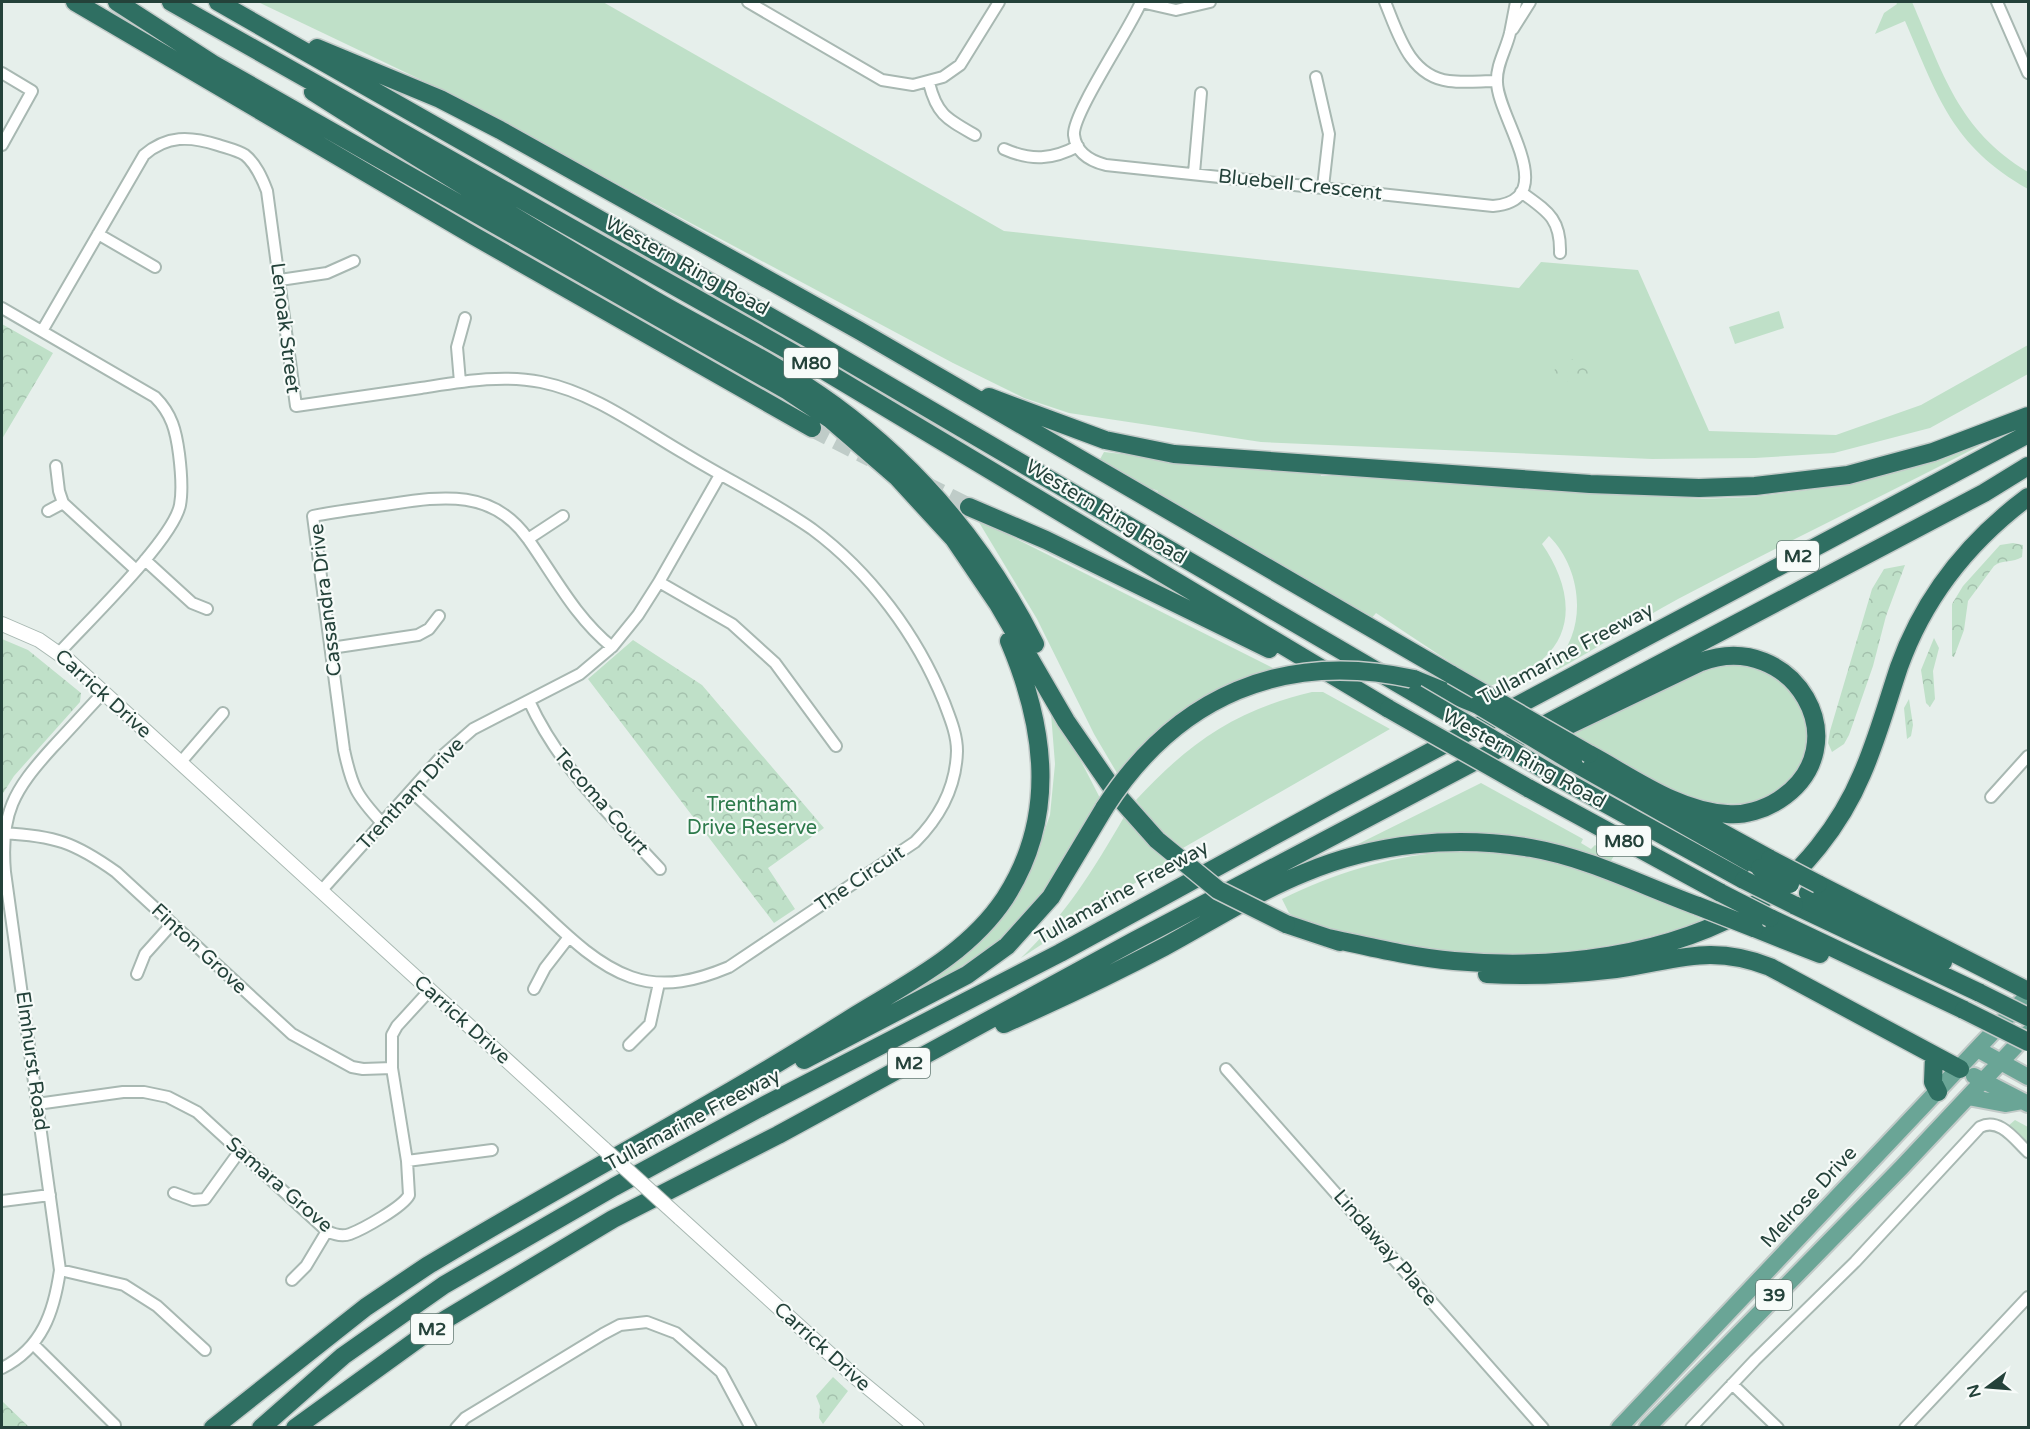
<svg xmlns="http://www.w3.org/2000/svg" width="2030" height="1429" font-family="'Varela Round',sans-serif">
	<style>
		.green { fill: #bfe0c8 }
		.forest { fill: url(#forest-crowns) }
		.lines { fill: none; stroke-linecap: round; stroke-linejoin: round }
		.motorway-tunnel { stroke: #bfccc8; stroke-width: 18; stroke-dasharray: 18 9; stroke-linecap: butt }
		.minor-casing { stroke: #a8b8b2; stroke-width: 14 }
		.tertiary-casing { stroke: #a8b8b2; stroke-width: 16 }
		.primary-casing { stroke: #c2cac8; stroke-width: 20 }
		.motorway-casing { stroke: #c2cac8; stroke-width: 21 }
		.minor { stroke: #fff; stroke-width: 10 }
		.tertiary { stroke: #fff; stroke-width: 14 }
		.primary { stroke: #6aa596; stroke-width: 16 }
		.motorway { stroke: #2f6f62; stroke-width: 18 }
		.tertiary-bridge-casing { stroke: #a8b8b2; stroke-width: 16; stroke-linecap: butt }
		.motorway-bridge-casing { stroke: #c2cac8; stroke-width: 21; stroke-linecap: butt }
		.tertiary-bridge { stroke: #fff; stroke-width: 14 }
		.motorway-bridge { stroke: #2f6f62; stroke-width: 18 }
		.labels { text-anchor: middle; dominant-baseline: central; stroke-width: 4.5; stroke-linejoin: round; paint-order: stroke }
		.shield { fill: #f7fbf9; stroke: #637a73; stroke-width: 1.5 }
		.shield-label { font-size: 18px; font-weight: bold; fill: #24423a }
		.street-label { font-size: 20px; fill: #24423a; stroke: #f7fbf9 }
		.park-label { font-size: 20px; fill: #2d7a4b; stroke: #f7fbf9 }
	</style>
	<defs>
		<pattern id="forest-crowns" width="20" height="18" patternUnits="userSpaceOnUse" patternTransform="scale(1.5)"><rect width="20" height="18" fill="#bfe0c8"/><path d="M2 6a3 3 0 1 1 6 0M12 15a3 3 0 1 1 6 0" fill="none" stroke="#a4c1ad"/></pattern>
	</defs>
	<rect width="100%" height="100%" fill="#e6efeb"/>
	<!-- green -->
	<path class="green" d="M 258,2 L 603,2 L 1004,231 L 1519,288 L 1541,262 L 1638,270 L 1709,431 L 1836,435 L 1921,405 L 2028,345 L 2028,374 L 1930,428 L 1834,453 L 1755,458 L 1652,459 L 1261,442 L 1069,413 L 1024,398 L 953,363 L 432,85 Z
		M 1896,2 L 1912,2 C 1943,73 1958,130 2028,172 L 2028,189 C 1952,146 1938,97 1905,21 L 1875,34 L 1884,13 L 1897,4 Z
		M 1779,311 L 1784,328 L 1735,344 L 1729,327 Z
		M 1978,444 L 1979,446 C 1879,498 1778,546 1678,599 C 1637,621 1598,648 1557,670 L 1553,665 C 1589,630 1582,569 1549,536 L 1542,544 C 1566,578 1580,626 1543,659 C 1528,672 1506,679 1488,687 L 1456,668 L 1456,666 L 1376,613 L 1370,620 L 1157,495 L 1158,491 L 1153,489 L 1151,492 L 1099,461 L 1104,452 L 1233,466 L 1320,470 L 1321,476 L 1372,475 L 1702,499 L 1753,497 L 1831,487 Z
		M 977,519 L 1275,669 C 1211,689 1159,720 1117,773 L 1094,734 L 1037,619 Z
		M 1732,664 L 1746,664 L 1785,678 C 1804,711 1819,734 1796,771 C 1746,847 1625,772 1574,733 L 1708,669 Z
		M 1312,692 L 1323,692 L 1390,729 L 1183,848 L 1158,828 L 1136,800 C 1189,743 1235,710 1312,692 Z
		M 1050,701 L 1101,800 L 1048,887 L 1012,932 L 938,982 L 903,999 L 901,993 L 997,923 L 1032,866 L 1050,815 L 1055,764 Z
		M 1481,783 L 1583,839 L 1581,843 L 1591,849 L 1595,845 L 1614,856 L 1610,862 L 1565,848 L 1344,851 Z
		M 1124,817 L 1167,862 L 1021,958 C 1064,917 1094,869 1124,817 Z
		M 1443,852 C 1480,852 1517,852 1554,859 C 1607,870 1655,898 1704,920 C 1596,960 1475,965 1363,940 C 1341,935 1319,926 1298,919 L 1289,913 L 1282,899 C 1335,873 1385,858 1443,852 Z"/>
	<!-- forest -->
	<path class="forest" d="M 2,324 L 53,353 L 2,439 Z
		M 1588,354 L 1591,358 C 1590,363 1591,370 1589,374 C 1583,384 1562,383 1555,377 L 1554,371 L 1557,365 Z
		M 2013,543 L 2023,545 L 2022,557 C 2013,563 2003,559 1994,566 L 1968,601 L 1964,630 L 1954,657 L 1952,656 L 1952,604 L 1963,586 L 2000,545 Z
		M 1905,565 L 1886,616 L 1873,666 L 1849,735 L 1844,744 L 1832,752 L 1828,743 L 1830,731 L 1872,589 L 1884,569 Z
		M 1934,638 L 1939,648 L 1933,671 L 1935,699 L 1930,707 L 1926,703 L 1921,670 Z
		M 2,639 L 28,650 L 81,693 L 80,702 L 14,776 L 2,795 Z
		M 633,640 L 702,685 L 824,828 L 768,868 L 795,909 L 774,923 L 588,679 Z
		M 1909,699 L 1913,725 L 1911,736 L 1907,739 L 1904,708 Z
		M 2015,1120 L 2028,1127 L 2028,1145 L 2008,1126 Z
		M 833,1377 L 848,1391 L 823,1424 L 819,1418 L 820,1406 L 816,1396 Z
		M 2,1401 L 29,1427 L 2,1427 Z"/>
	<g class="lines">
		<!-- motorway-tunnel -->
		<path class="motorway-tunnel" d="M 812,428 L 871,458
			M 925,485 L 969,507"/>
		<defs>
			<path id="minor" d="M 748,2 L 882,80 L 913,85 L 943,77 L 960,65 L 999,2
				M 1141,2 C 1130,29 1072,114 1074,135 C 1076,153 1090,161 1106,165 L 1493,206 C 1563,200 1497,117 1497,82 C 1496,65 1506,50 1510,33 C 1512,23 1514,12 1516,2
				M 1141,2 L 1176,10 L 1210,2
				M 1385,2 C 1398,33 1409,76 1449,81 C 1465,83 1481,81 1496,81
				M 1997,2 L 2028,73
				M 1513,29 L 1530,2
				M 2,73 L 32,91 L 2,145
				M 1316,77 L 1329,134 L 1323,187
				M 929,83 C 937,115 947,119 975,135
				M 1004,149 C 1031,161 1052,160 1078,146
				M 1194,173 L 1201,93
				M 1521,192 C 1547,211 1561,218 1560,253
				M 98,234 L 155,267
				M 280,280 L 327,273 L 354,261
				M 2,308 L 155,397 C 172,414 176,431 179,454 C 181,470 183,489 180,505 C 173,540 86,623 59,653
				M 42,331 L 144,155 C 167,135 190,136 218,145 C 227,148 237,150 245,155 C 256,164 262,178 267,191 L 296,406 C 337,400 379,394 421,388 C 460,382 502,374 541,382 C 595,393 640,428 687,455 C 728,480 772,501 812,529 C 870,572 917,635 944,702 C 950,718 957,734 957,751 C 956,788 940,817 915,842 L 729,967 C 698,980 665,989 631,977 C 591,963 557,925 526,897 C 488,862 450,827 411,791
				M 460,382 L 457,347 L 465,318
				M 56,466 L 59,491 L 63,503 L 135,569
				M 48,511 L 63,503
				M 528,539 L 563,516
				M 145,560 L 192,603 L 207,609
				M 659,582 L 732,624 L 775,663 L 836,746
				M 331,648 L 418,635 L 429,629 L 439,616
				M 529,701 C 559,767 611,816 660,869
				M 180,763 L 223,713
				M 1991,797 L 2028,756
				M 382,823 C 356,795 352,787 344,750 L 313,516 C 339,511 365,508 391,504 C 443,496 493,489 528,539 C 555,577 575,617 612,647
				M 3,833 C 55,836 74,842 116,872 L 292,1034 L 352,1067 L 363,1069 L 392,1068
				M 321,891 L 441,757 L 473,729 L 580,674 L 612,647 L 638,615 L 659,582 L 720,475
				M 137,974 L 145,954 L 171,925
				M 534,989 L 545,968 L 569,937
				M 629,1045 L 650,1024 L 659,983
				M 1226,1069 L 1543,1428
				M 37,1104 L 123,1092 L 144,1092 L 168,1097 L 197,1112 L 327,1231 C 335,1235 342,1237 350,1234 C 363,1229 403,1207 409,1195 L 407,1161 L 392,1068 L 392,1035 L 397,1026 L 430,990
				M 407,1161 L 492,1150
				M 174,1193 L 193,1200 L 205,1199 L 239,1152
				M 2,1201 L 50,1195
				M 60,1270 L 124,1285 L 157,1306 L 205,1350
				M 292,1280 L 306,1266 L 327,1231
				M 34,1345 L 115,1425
				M 2,1368 C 42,1348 54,1312 60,1270 L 5,872 C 0,813 14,790 52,748 C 69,730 85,712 102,694
				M 1732,1384 L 1778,1428
				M 456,1428 L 465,1418 L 603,1334 L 620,1325 L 647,1322 L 676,1333 L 721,1372 L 751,1428
				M 1691,1428 L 1755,1360 L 1855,1262 L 1980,1127 C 2000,1117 2015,1140 2028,1152
				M 1905,1428 L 2028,1297"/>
			<path id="tertiary" d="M 2,624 L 39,640 L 69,661 L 604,1149
				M 680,1218 L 854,1376 L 917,1428"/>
			<path id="primary" d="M 1979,1050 L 2028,1077
				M 1974,1076 L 2028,1104
				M 1968,1097 L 2005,1104 L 2022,1101
				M 1619,1428 L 2028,995
				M 1647,1428 L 1902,1167 L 2028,1033"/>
			<path id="motorway" d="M 75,2 L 474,236 L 812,428
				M 117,2 L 213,64 L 788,391 L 830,419 L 897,477 L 954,539 L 998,604 L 1066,721 L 1117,795 L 1157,840
				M 171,2 L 823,370 L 1389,709
				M 218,2 L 811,340 L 1416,694
				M 317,48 L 440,99 L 500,130 L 860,331 L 1452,675
				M 313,92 C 423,162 534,229 646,295 C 708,332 776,362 834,405 C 920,468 987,549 1035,644
				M 989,397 L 1105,440 L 1174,454 L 1590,484 L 1699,488 L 1755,486 L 1848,475 L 1933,452 L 2028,416
				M 969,507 L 1046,540 L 1269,649
				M 1414,679 L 1478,705
				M 1563,728 L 1701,662 C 1793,628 1862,746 1779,800 C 1765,809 1744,816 1727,814 C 1677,811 1632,777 1589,754
				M 1573,762 L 1760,868
				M 1552,774 L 1744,880
				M 1528,788 L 1721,893
				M 1686,813 L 1770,859
				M 1818,884 L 2028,991
				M 1808,893 L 1943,962
				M 1794,905 L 1980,993
				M 1770,918 L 1964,1010
				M 1286,924 L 1340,942
				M 1754,928 L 1820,954
				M 1328,938 C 1370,947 1411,957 1454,961 C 1553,970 1670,957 1756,904 C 1802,875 1841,824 1862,774 C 1877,740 1887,703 1899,667 C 1924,597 1969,541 2028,497
				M 1487,974 C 1530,977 1573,974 1616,969 C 1675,961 1710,943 1770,967 L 1960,1069
				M 1004,1024 C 1058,1000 1111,975 1164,947 C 1210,922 1255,893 1304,873 C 1375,843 1455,835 1531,848 C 1589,858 1643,886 1698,906
				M 1934,1055 L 1933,1082 L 1938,1092
				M 804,1060 L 967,975 L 1007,946 L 1051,897 L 1105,807
				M 213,1428 L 366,1307 L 427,1266 C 567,1181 713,1106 851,1018 C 906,984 968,954 1005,898 C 1058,816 1045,726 1009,641
				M 261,1428 L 343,1356 L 444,1285 L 614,1187 L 767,1104 L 1060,953 L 1336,802 L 2028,434
				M 295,1428 L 443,1321 L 613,1219 L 778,1135 L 1134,941 L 1984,493 L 2028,466"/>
		</defs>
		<!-- minor casing -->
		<use href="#minor" class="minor-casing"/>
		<!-- tertiary casing -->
		<use href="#tertiary" class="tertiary-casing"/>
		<!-- primary casing -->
		<use href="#primary" class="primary-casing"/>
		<!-- motorway casing -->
		<use href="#motorway" class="motorway-casing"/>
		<!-- minor -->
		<use href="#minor" class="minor"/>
		<!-- tertiary -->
		<use href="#tertiary" class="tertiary"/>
		<!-- primary -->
		<use href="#primary" class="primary"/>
		<!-- motorway -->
		<use href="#motorway" class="motorway"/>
		<defs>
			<path id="tertiary-bridge" d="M 604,1149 L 680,1218"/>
			<path id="motorway-bridge" d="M 1452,675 L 1589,754
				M 1416,694 L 1552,774
				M 1478,705 L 1573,762
				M 1389,709 L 1528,788
				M 1105,807 C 1177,696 1283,650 1414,679
				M 1157,840 L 1218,890 L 1286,924
				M 1770,859 L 1818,884
				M 1760,868 L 1790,884
				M 1744,880 L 1794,905
				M 1721,893 L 1770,918
				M 1698,906 L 1754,928
				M 1980,993 L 2028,1017
				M 1964,1010 L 2028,1042"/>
		</defs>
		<!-- tertiary-bridge casing -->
		<use href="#tertiary-bridge" class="tertiary-bridge-casing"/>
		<!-- motorway-bridge casing -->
		<use href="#motorway-bridge" class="motorway-bridge-casing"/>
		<!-- tertiary-bridge -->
		<use href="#tertiary-bridge" class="tertiary-bridge"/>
		<!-- motorway-bridge -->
		<use href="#motorway-bridge" class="motorway-bridge"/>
	</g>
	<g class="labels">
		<!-- shield labels -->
		<g class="shield">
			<rect x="784" y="348" width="54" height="30" rx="4.5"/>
			<rect x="1777" y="541" width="42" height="30" rx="4.5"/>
			<rect x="1597" y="826" width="54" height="30" rx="4.5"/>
			<rect x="888" y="1048" width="42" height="30" rx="4.5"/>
			<rect x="1756" y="1280" width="36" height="30" rx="4.5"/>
			<rect x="411" y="1314" width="42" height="30" rx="4.5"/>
		</g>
		<g class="shield-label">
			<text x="811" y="363">M80</text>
			<text x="1798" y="556">M2</text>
			<text x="1624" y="841">M80</text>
			<text x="909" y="1063">M2</text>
			<text x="1774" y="1295">39</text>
			<text x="432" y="1329">M2</text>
		</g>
		<!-- street labels -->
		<g class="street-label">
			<text transform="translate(1300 185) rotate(6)">Bluebell Crescent</text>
			<text transform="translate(687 266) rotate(29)">Western Ring Road</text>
			<text transform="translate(285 328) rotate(83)">Lenoak Street</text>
			<text transform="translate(1106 512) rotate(31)">Western Ring Road</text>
			<text transform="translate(326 600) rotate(-97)">Cassandra Drive</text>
			<text transform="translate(1566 654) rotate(-28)">Tullamarine Freeway</text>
			<text transform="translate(103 694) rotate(42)">Carrick Drive</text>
			<text transform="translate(1524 759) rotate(29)">Western Ring Road</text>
			<text transform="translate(411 794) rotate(-47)">Trentham Drive</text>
			<text transform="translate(601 802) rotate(49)">Tecoma Court</text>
			<text transform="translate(860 879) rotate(-34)">The Circuit</text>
			<text transform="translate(1122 893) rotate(-29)">Tullamarine Freeway</text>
			<text transform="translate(199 949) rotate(43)">Finton Grove</text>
			<text transform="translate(462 1020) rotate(42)">Carrick Drive</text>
			<text transform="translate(32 1061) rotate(82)">Elmhurst Road</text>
			<text transform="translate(693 1120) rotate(-28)">Tullamarine Freeway</text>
			<text transform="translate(279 1185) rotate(41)">Samara Grove</text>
			<text transform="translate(1809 1197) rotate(-47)">Melrose Drive</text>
			<text transform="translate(1385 1248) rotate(49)">Lindaway Place</text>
			<text transform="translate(822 1347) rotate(42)">Carrick Drive</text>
		</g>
		<!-- park labels -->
		<g class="park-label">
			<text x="752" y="805">Trentham<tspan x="752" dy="23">Drive Reserve</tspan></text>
		</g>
	</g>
	<!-- border -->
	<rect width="2030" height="1429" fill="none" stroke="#24423a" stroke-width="6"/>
	<!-- north arrow -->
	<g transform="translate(1988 1387) rotate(254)" stroke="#f7fbf9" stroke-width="4.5" paint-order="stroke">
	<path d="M0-4.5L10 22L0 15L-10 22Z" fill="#24423a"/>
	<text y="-9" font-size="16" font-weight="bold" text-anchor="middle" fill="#24423a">N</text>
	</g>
</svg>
